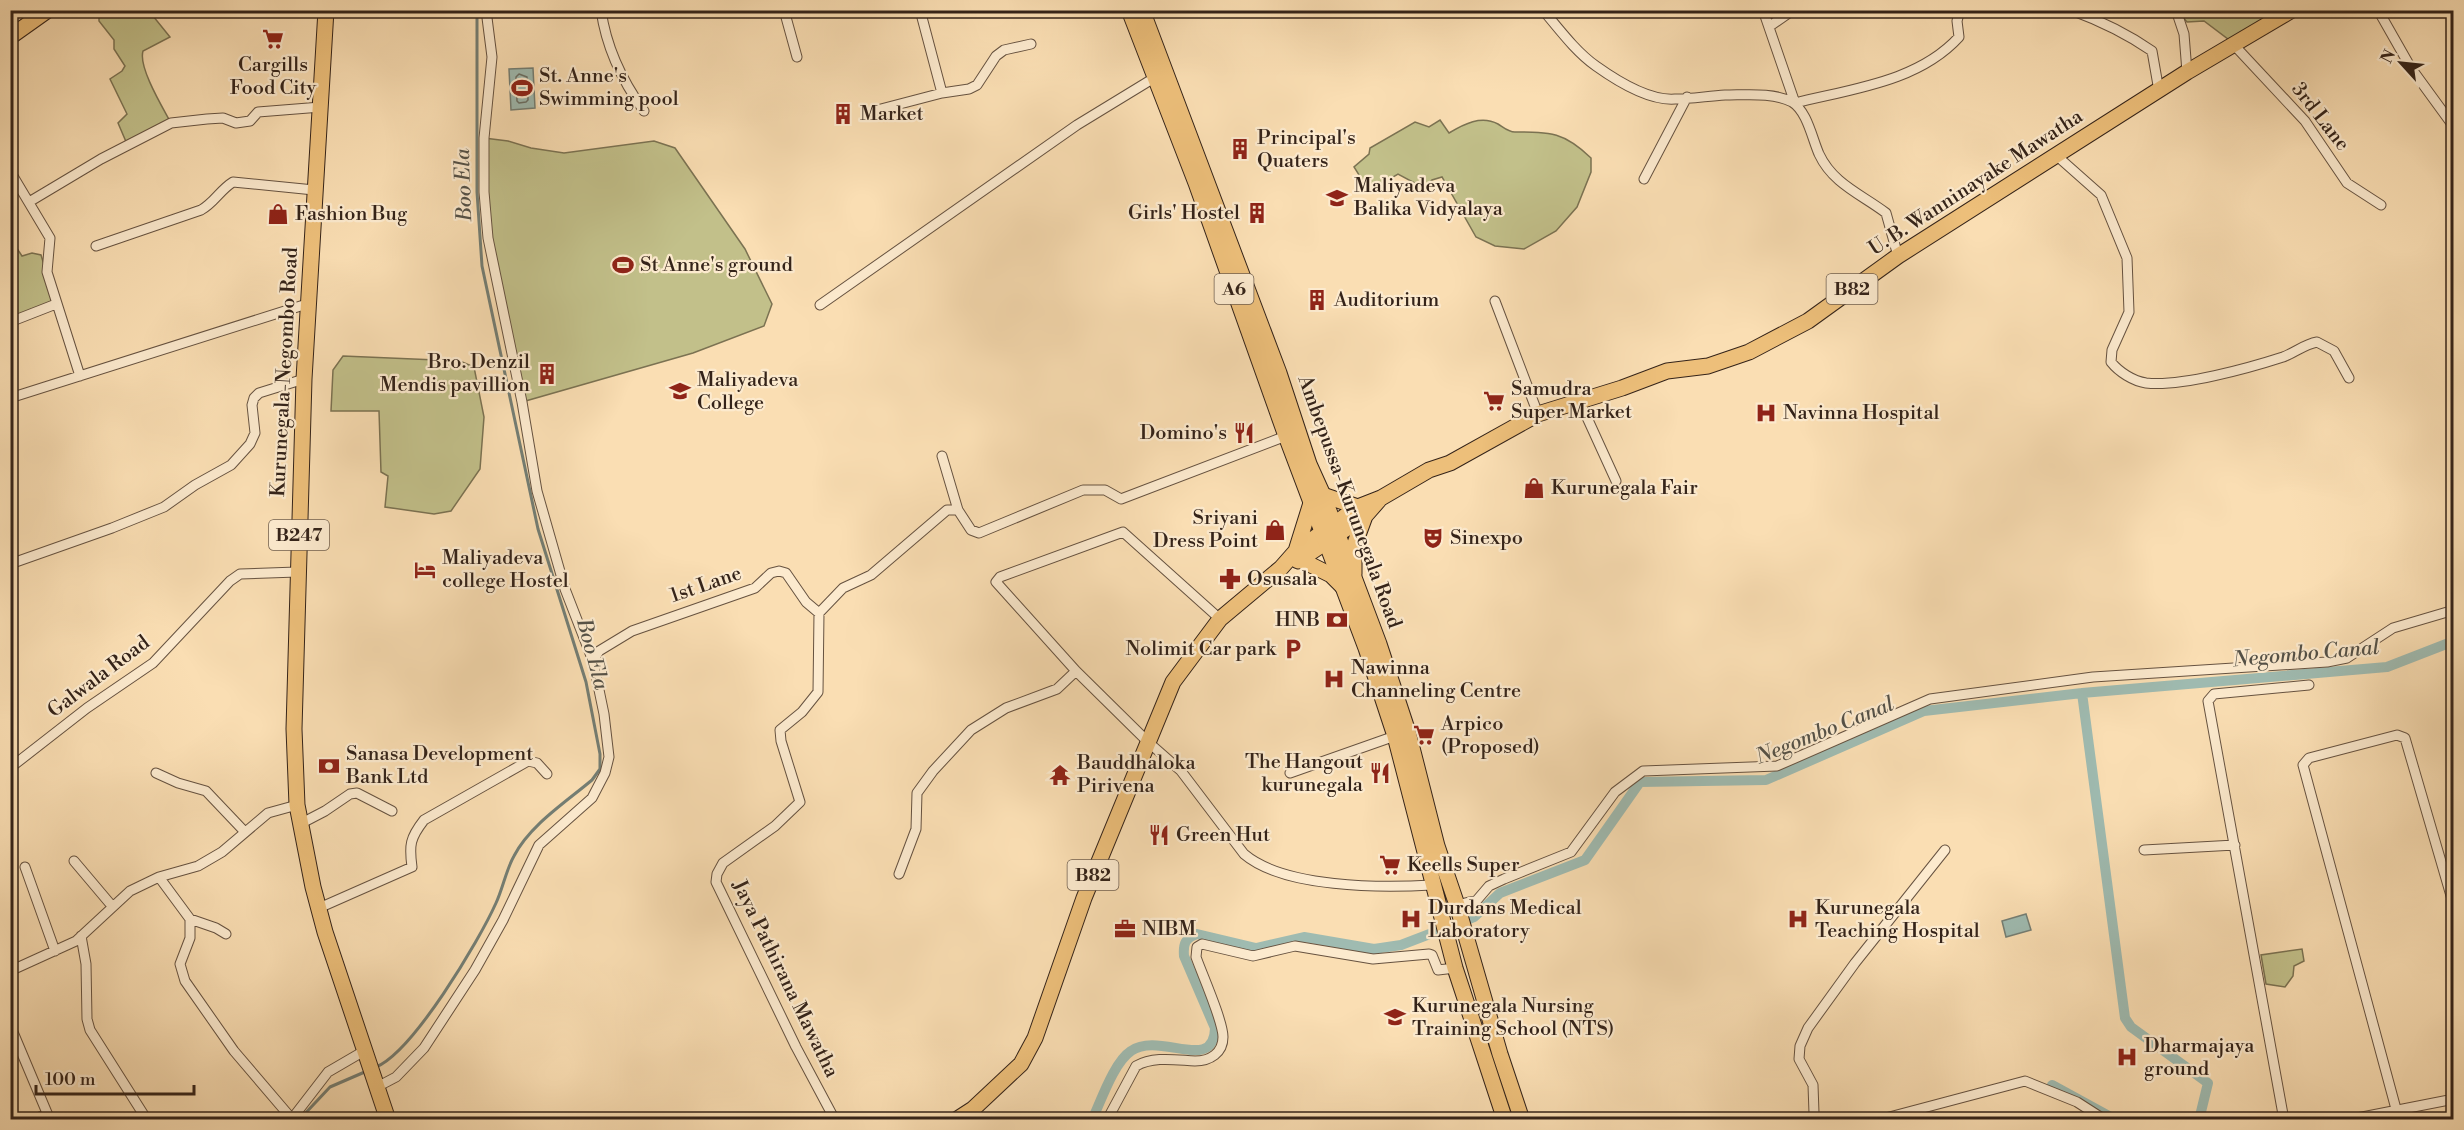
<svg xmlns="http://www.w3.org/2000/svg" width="2464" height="1130" font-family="'Libre Bodoni',serif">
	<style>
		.green { fill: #c2c08a; stroke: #7b7252; stroke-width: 1.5 }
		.water { fill: #9fbbb1; stroke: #747e74; stroke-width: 1.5 }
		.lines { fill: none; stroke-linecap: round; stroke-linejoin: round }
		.shore { stroke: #6a6f65; stroke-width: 1.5 }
		.stream { stroke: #747e74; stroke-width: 3 }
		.canal { stroke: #9fbbb1; stroke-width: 10 }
		.minor-casing { stroke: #665240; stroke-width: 11 }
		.primary-casing { stroke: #342319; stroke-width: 17 }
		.trunk-casing { stroke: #342319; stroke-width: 17 }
		.minor { stroke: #fceace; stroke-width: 9 }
		.primary { stroke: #edbf7a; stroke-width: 15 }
		.trunk { stroke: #edbf7a; stroke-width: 15 }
		.labels { text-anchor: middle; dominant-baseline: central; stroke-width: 4.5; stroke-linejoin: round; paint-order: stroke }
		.shield { fill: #fceace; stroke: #705f4f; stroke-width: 1.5 }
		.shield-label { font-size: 18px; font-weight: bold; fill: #342319 }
		.poi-label { font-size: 20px; fill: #342319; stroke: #fceace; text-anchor: start }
		.street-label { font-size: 20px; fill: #342319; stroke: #fceace }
		.water-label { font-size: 21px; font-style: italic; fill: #545147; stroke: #fceace }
	</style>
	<rect width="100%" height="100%" fill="#fadeb3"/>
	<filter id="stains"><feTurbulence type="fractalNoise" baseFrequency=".00333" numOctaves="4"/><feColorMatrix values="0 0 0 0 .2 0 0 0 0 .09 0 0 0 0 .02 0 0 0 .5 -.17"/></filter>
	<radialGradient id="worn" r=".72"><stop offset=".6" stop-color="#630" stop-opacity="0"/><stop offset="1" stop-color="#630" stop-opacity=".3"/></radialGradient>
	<!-- green -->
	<path class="green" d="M 2181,10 L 2286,11 L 2232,42 L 2204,21 L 2187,22 L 2181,15 Z
		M 106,11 L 149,11 L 170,37 L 143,51 C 138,67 163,108 171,123 L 127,144 L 118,123 L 127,114 L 110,79 L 122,71 L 125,66 L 114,49 L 114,40 L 99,21 L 99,16 Z
		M 1440,120 L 1449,133 C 1464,124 1481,115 1498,124 C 1503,127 1508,132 1515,132 C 1551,132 1564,132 1591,158 L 1591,172 L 1577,207 L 1556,231 L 1524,249 L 1495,246 L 1476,237 L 1442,177 L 1432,180 L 1424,188 L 1398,174 L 1369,191 L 1354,167 L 1369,154 L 1370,148 L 1415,122 L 1429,127 Z
		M 484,138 L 508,141 L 531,148 L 564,153 L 654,141 L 675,148 L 745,249 L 772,304 L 764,326 L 693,353 L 522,402 L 495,281 Z
		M 10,238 L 22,256 L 32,253 L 41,255 L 56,304 L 10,322 Z
		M 343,356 L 460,361 L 474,367 L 484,417 L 480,469 L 451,511 L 434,514 L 385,507 L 388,476 L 381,472 L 379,411 L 331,411 L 333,370 Z
		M 2302,949 L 2304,961 L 2294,966 L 2293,976 L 2285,987 L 2266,984 L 2261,955 Z"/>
	<!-- water -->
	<path class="water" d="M 533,68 L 535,108 L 511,110 L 509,69 Z
		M 2026,914 L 2031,930 L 2006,937 L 2002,921 Z"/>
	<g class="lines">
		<!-- shore -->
		<path class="shore" d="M 519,74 L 527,77 L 528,100 L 526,102 L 519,103 L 517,101 L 516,77 Z"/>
		<!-- stream -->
		<path class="stream" d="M 376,1067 C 413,1052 479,941 496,903 C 503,888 506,870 514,856 C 530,825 566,802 592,780 L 600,769 L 600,754 L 586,682 L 538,529 L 482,266 L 477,192 L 477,16 L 474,10
			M 299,1120 L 330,1087 L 367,1071"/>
		<!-- canal -->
		<path class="canal" d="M 2082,693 L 2125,1018 L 2131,1027 L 2208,1083 L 2199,1120
			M 2052,1085 L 2116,1120
			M 1092,1120 C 1101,1101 1114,1062 1131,1051 C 1160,1031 1214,1074 1215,1028 L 1184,956 C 1183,944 1185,938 1197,934 L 1256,948 L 1304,937 L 1374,949 L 1401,945 L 1474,917 L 1500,893 L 1585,860 L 1640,782 L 1766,780 L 1924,711 L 2082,693 L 2387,667 L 2454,641"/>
		<defs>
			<path id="minor" d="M 601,10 C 606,46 623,82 644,111
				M 784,10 L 797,57
				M 920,10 L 942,93
				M 1543,10 C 1559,29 1576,52 1596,66 C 1617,81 1649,101 1675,99 C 1691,99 1708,96 1725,95 C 1746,95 1773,92 1792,102 C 1807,111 1812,138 1819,154 C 1833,184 1861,194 1886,213 L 1898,256
				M 1763,10 L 1795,103 C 1851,89 1918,82 1959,37 L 1957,21 L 1960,10
				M 2071,10 C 2101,21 2126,33 2152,51 L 2159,91
				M 2176,10 L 2184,34 L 2187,72
				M 2378,10 L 2411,68 L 2454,127
				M 1770,26 L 1793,10
				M 2234,45 L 2305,121 L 2347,183 L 2381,205
				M 877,110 L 942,93 L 969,89 L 977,85 L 996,56 L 1004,50 L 1031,44
				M 2057,156 L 2101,195 L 2127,258 L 2129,312 L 2112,350 L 2111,362 C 2119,372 2133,381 2146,383 C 2181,387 2249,368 2283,357 C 2294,353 2305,344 2317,342 L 2334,351 L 2349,378
				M 10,171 L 50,238 L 47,272 L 80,376
				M 1644,179 L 1687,97
				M 29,202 L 101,159 L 171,123 L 207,119 L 223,118 L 236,123 L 250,121 L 258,112 L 321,107
				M 96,246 L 201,210 C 214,203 220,190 233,182 L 314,190
				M 1495,301 L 1538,414
				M 820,305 L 1077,125 L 1154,78
				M 10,322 L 56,304
				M 10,398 L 310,303
				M 1579,400 L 1616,481
				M 942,456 L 958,510
				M 10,564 L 112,528 L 164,507 L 195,485 L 231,465 L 250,444 L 255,433 L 252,405 L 254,398 L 259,393 L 304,379
				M 1220,619 L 1123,532 L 1000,577 L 996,582 L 1076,671 L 1147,741 L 1181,771 L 1244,854 C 1284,888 1381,888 1432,885
				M 593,661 L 599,651 L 632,631 L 755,588 L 771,573 L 779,571 L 786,573 L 806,602 L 819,613
				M 10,768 L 87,708 L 153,663 L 230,581 L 240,574 L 297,572
				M 156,773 L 178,783 L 206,791 L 244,831
				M 1290,773 L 1395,736
				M 300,824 L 325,811 L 350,794 L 357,793 L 392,811
				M 2144,850 L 2235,845
				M 74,861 L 112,906
				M 25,867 L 55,951
				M 899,874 L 916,829 L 917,793 L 933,771 L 971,730 L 1006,708 L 1057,689 L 1076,671
				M 159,877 L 190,919 L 190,938 L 180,964 L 185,981 L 234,1051 L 292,1119
				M 1457,905 L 1477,900 L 1489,886 L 1504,879 L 1571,852 L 1615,792 L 1643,771 L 1777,766 L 1930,699 L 2093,677 L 2327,662 L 2347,658 L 2393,628 L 2454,610
				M 319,908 L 412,867 C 409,845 410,838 424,820 L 528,761 L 537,763 L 547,774
				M 190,919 L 216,928 L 226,934
				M 81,936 L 86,964 L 87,1019 L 90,1030 L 147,1120
				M 10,971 L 76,941 L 130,891 L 159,877 L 198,866 L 222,852 L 268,813 L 297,805
				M 10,1025 L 50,1120
				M 377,1087 L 396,1077 L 424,1048 L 475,970 L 503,920 L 539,845 L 592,798 L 605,773 L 609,757 L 604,714 L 593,661 L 565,589 L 537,491 L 522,402 L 488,238 L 484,192 L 484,138 L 492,57 L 486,10
				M 32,1120 L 47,1114
				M 291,1120 L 328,1072 L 364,1051
				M 835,1120 L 796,1047 L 716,882 L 717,874 L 723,863 L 775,826 L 800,802 L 781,741 L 780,730 L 802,712 L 818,692 L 819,613 L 843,588 L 871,575 L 947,510 L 958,510 L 971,530 L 979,533 L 1083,490 L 1105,490 L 1121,499 L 1286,436
				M 1107,1120 L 1136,1066 C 1154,1056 1175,1060 1195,1061 C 1210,1061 1223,1053 1223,1037 C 1223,1021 1202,974 1196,957 L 1197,947 L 1202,944 L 1253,956 L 1295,946 L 1373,959 L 1429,954 L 1432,955 L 1438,970 L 1455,968
				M 1819,1120 L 1814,1113 L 1813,1085 L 1799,1059 L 1800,1046 L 1808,1028 L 1855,963 L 1945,850
				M 1878,1120 L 2025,1081 L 2077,1102 L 2105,1120
				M 2284,1120 L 2208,701 L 2214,694 L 2309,685
				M 2347,1120 L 2454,1099
				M 2399,1120 L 2303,765 L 2309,758 L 2397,735 L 2405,738 L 2454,906"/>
			<path id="primary" d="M 326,10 L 304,379 L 294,729 L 297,805 L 313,887 L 325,932 L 388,1120
				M 1323,495 L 1358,507
				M 1296,551 L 1311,503
				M 1301,560 L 1331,575 L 1342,586
				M 1298,561 L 1365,516 L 1379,500
				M 1354,574 L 1354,546 L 1365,516
				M 956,1120 L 973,1109 L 1021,1064 L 1035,1038 L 1084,898 L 1173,682 L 1220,619 L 1281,568 L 1296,551 L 1358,507 L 1381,498 L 1429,470 L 1450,463 L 1538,414 L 1622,388 L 1667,371 L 1708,366 L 1749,352 L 1808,321 L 1898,256 L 2187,72 L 2292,10"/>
			<path id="trunk" d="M 1129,10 L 1196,183 L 1286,436 L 1366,648 L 1395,736 L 1455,968 L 1505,1120
				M 1142,10 L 1279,373 L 1309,464 L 1323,495 L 1379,644 L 1408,732 L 1437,846 L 1457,905 L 1500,1054 L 1522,1120
				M 10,37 L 48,10"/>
		</defs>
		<!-- minor casing -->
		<use href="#minor" class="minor-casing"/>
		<!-- primary casing -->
		<use href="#primary" class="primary-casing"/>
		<!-- trunk casing -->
		<use href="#trunk" class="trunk-casing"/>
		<!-- minor -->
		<use href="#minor" class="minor"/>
		<!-- primary -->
		<use href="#primary" class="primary"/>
		<!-- trunk -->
		<use href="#trunk" class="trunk"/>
	</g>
	<!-- icons -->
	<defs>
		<symbol id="supermarket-bare" viewBox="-9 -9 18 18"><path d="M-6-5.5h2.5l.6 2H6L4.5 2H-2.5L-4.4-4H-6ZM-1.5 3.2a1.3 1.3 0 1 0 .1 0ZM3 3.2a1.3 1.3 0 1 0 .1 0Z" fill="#8f2418" stroke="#fceace" stroke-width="2.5" paint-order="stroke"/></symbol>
		<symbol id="stadium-bare" viewBox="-9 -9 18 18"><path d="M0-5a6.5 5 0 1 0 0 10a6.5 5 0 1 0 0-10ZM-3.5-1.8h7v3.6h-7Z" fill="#8f2418" stroke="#fceace" stroke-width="2.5" paint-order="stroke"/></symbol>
		<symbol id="building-bare" viewBox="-9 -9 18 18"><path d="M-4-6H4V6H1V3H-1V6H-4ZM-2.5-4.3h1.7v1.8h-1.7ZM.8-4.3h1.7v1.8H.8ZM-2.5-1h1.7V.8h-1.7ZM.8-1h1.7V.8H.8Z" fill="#8f2418" stroke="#fceace" stroke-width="2.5" paint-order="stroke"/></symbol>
		<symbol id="school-bare" viewBox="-9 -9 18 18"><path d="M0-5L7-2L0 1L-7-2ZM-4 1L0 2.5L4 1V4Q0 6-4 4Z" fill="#8f2418" stroke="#fceace" stroke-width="2.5" paint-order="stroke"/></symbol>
		<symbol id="shop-bare" viewBox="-9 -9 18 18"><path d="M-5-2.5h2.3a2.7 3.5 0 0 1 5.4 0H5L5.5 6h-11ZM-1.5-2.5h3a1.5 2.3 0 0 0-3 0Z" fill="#8f2418" stroke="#fceace" stroke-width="2.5" paint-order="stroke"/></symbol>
		<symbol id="hospital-bare" viewBox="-9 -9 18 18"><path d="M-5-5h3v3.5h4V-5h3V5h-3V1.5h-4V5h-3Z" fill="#8f2418" stroke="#fceace" stroke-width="2.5" paint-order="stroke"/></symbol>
		<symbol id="restaurant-bare" viewBox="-9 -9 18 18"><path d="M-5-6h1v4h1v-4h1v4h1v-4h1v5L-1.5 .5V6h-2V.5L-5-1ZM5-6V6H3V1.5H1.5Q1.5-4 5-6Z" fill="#8f2418" stroke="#fceace" stroke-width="2.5" paint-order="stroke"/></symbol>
		<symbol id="theatre-bare" viewBox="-9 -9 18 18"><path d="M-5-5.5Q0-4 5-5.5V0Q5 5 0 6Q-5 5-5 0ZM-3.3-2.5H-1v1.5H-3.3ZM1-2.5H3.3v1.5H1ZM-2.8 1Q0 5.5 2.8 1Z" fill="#8f2418" stroke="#fceace" stroke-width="2.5" paint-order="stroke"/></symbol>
		<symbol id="hotel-bare" viewBox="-9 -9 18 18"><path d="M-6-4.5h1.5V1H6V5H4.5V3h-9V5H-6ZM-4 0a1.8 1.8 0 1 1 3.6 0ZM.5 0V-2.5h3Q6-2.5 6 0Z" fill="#8f2418" stroke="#fceace" stroke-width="2.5" paint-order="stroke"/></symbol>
		<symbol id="pharmacy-bare" viewBox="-9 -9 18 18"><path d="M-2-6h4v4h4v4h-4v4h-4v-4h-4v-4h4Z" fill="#8f2418" stroke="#fceace" stroke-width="2.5" paint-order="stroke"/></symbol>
		<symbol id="bank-bare" viewBox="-9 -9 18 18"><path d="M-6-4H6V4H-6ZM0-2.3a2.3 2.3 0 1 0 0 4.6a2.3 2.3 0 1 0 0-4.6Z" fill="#8f2418" stroke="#fceace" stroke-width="2.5" paint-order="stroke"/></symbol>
		<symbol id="parking-bare" viewBox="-9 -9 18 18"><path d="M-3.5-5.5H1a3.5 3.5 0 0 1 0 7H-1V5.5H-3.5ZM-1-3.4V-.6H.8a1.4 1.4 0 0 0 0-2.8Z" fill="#8f2418" stroke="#fceace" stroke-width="2.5" paint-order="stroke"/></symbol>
		<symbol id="temple-bare" viewBox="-9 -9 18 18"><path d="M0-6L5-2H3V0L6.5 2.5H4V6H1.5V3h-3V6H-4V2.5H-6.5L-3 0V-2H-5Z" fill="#8f2418" stroke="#fceace" stroke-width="2.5" paint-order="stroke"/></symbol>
		<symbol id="office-bare" viewBox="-9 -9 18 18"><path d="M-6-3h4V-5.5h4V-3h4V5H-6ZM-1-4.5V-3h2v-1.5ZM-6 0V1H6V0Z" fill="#8f2418" stroke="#fceace" stroke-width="2.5" paint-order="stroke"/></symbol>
		<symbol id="university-bare" viewBox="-9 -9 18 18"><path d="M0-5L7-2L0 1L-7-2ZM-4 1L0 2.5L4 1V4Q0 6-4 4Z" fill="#8f2418" stroke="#fceace" stroke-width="2.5" paint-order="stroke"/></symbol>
	</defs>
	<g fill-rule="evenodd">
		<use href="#supermarket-bare" x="258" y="24" width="30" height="30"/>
		<use href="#stadium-bare" x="507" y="73" width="30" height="30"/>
		<use href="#building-bare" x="828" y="99" width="30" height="30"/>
		<use href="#building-bare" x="1225" y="134" width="30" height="30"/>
		<use href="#school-bare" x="1322" y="183" width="30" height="30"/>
		<use href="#building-bare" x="1242" y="198" width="30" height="30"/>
		<use href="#shop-bare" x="263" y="199" width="30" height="30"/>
		<use href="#stadium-bare" x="608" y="250" width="30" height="30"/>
		<use href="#building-bare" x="1302" y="285" width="30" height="30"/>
		<use href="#building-bare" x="532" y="359" width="30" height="30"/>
		<use href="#school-bare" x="665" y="376" width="30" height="30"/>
		<use href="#supermarket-bare" x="1479" y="386" width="30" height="30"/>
		<use href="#hospital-bare" x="1751" y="398" width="30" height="30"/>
		<use href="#restaurant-bare" x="1229" y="418" width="30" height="30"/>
		<use href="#shop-bare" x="1519" y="473" width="30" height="30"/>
		<use href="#shop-bare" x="1260" y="515" width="30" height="30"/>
		<use href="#theatre-bare" x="1418" y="523" width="30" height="30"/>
		<use href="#hotel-bare" x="410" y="555" width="30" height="30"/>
		<use href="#pharmacy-bare" x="1215" y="564" width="30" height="30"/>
		<use href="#bank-bare" x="1322" y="605" width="30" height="30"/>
		<use href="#parking-bare" x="1278" y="634" width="30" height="30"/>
		<use href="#hospital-bare" x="1319" y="664" width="30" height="30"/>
		<use href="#supermarket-bare" x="1409" y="720" width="30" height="30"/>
		<use href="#bank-bare" x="314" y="751" width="30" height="30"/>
		<use href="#restaurant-bare" x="1365" y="758" width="30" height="30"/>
		<use href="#temple-bare" x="1045" y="760" width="30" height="30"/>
		<use href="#restaurant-bare" x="1144" y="820" width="30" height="30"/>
		<use href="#supermarket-bare" x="1375" y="850" width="30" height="30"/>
		<use href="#hospital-bare" x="1396" y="904" width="30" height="30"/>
		<use href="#hospital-bare" x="1783" y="904" width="30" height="30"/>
		<use href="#office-bare" x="1110" y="914" width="30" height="30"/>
		<use href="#university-bare" x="1380" y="1002" width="30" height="30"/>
		<use href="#hospital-bare" x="2112" y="1042" width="30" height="30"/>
	</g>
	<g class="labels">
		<!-- shield labels -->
		<g class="shield">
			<rect x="1214.5" y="274" width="39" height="30" rx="4.5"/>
			<rect x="1826.5" y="274" width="51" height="30" rx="4.5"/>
			<rect x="269" y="520" width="60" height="30" rx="4.5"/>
			<rect x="1067.5" y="860" width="51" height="30" rx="4.5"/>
		</g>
		<g class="shield-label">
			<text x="1234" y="289">A6</text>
			<text x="1852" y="289">B82</text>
			<text x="299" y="535">B247</text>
			<text x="1093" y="875">B82</text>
		</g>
		<!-- poi labels -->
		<g class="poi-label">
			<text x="273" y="65" text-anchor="middle">Cargills<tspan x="273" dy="23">Food City</tspan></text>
			<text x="539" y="76">St. Anne's<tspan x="539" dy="23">Swimming pool</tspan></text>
			<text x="860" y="114">Market</text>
			<text x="1257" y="138">Principal's<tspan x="1257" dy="23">Quaters</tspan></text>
			<text x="1354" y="186">Maliyadeva<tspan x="1354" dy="23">Balika Vidyalaya</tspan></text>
			<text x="1240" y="213" text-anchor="end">Girls' Hostel</text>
			<text x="295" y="214">Fashion Bug</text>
			<text x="640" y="265">St Anne's ground</text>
			<text x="1334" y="300">Auditorium</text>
			<text x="530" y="362" text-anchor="end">Bro. Denzil<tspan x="530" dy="23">Mendis pavillion</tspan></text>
			<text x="697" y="380">Maliyadeva<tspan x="697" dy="23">College</tspan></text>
			<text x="1511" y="389">Samudra<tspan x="1511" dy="23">Super Market</tspan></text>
			<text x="1783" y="413">Navinna Hospital</text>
			<text x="1227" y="433" text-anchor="end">Domino's</text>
			<text x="1551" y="488">Kurunegala Fair</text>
			<text x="1258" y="518" text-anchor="end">Sriyani<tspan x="1258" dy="23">Dress Point</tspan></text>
			<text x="1450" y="538">Sinexpo</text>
			<text x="442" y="558">Maliyadeva<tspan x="442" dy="23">college Hostel</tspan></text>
			<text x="1247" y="579">Osusala</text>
			<text x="1320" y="620" text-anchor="end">HNB</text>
			<text x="1276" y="649" text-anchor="end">Nolimit Car park</text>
			<text x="1351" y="668">Nawinna<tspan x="1351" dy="23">Channeling Centre</tspan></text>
			<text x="1441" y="724">Arpico<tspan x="1441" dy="23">(Proposed)</tspan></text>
			<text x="346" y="754">Sanasa Development<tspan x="346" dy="23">Bank Ltd</tspan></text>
			<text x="1363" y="762" text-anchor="end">The Hangout<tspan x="1363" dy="23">kurunegala</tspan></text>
			<text x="1077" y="763">Bauddhaloka<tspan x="1077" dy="23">Pirivena</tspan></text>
			<text x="1176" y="835">Green Hut</text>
			<text x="1407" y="865">Keells Super</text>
			<text x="1428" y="908">Durdans Medical<tspan x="1428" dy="23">Laboratory</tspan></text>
			<text x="1815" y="908">Kurunegala<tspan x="1815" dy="23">Teaching Hospital</tspan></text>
			<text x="1142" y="929">NIBM</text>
			<text x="1412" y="1006">Kurunegala Nursing<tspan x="1412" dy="23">Training School (NTS)</tspan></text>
			<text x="2144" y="1046">Dharmajaya<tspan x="2144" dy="23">ground</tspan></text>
		</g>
		<!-- street labels -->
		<g class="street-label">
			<text transform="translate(2320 117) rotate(52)">3rd Lane</text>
			<text transform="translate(1976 183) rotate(-33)">U. B. Wanninayake Mawatha</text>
			<text transform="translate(285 372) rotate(-87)">Kurunegala-Negombo Road</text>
			<text transform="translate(1349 502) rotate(70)">Ambepussa-Kurunegala Road</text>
			<text transform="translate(706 585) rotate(-19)">1st Lane</text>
			<text transform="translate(99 677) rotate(-37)">Galwala Road</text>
			<text transform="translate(785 979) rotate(64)">Jaya Pathirana Mawatha</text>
		</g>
		<!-- water labels -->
		<g class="water-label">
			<text transform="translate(464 185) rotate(-92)">Boo Ela</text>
			<text transform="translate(592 654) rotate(75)">Boo Ela</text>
			<text transform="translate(2306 654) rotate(-5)">Negombo Canal</text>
			<text transform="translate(1825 731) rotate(-22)">Negombo Canal</text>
		</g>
	</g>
	<!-- margin -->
	<rect width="2464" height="1130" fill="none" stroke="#fadeb3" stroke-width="36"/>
	<rect x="12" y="12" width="2440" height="1106" fill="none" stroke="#342319" stroke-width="3"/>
	<rect x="18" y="18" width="2428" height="1094" fill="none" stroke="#342319" stroke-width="1.5"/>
	<!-- north arrow -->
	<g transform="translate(2401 63) rotate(297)" stroke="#fceace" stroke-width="4.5" paint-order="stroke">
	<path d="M0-4.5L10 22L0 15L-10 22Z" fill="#342319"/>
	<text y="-9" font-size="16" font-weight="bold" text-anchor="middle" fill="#342319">N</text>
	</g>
	<!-- scale -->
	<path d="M36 1085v9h158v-9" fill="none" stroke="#342319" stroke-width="3"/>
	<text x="45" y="1085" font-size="18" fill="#342319" stroke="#fceace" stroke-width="4.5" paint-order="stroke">100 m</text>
	<rect width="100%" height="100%" filter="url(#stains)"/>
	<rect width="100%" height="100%" fill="url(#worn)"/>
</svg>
